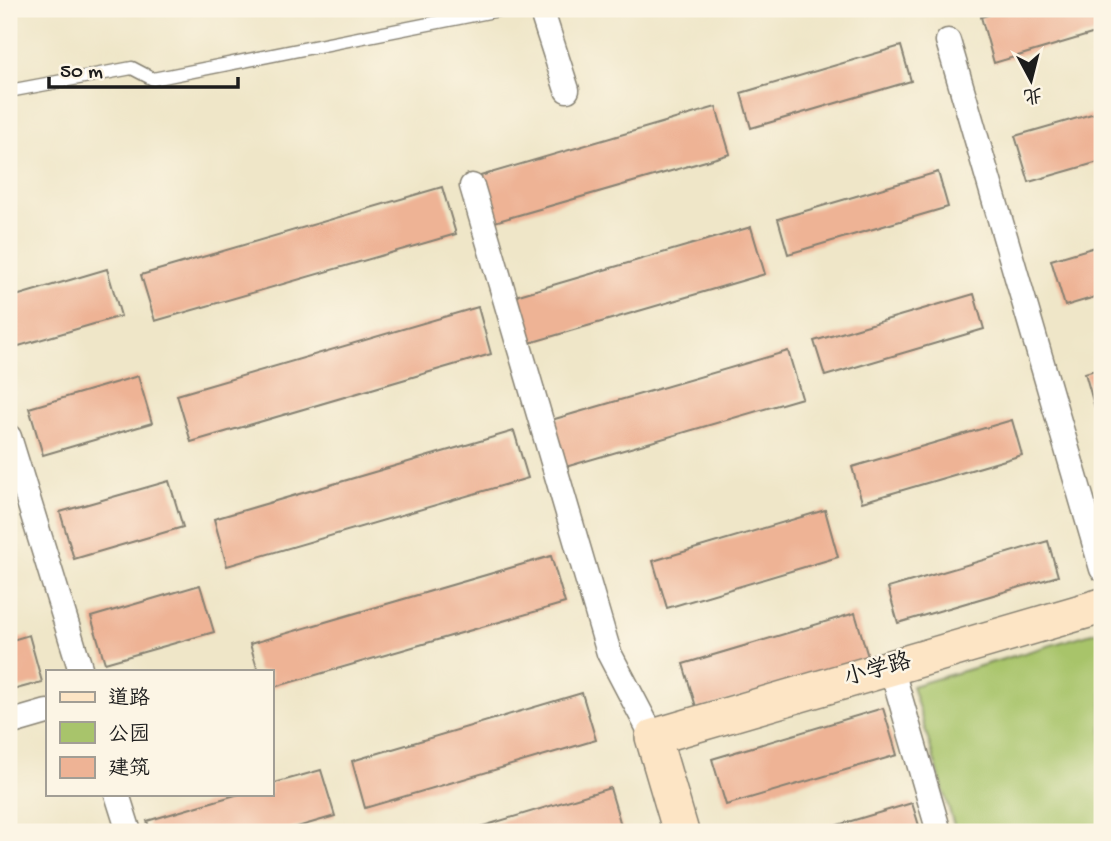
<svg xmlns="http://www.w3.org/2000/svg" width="1111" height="841" font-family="'Gochi Hand','LXGW WenKai TC',sans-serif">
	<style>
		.green { fill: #a8c46b; stroke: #627044; stroke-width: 2 }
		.building { fill: #eeb395 }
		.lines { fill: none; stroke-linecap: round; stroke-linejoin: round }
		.lane-casing { stroke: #868172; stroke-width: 15 }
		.street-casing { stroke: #868172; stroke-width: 27 }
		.secondary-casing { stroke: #868172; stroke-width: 38 }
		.lane { stroke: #fff; stroke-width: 12 }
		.street { stroke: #fff; stroke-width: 24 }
		.secondary { stroke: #fde5c5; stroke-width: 35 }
		.labels { text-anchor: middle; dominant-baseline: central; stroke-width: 5; stroke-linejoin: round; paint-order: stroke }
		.street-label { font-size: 23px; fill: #1c1c1c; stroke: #fcf5e5 }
	</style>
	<rect width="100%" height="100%" fill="#fcf5e5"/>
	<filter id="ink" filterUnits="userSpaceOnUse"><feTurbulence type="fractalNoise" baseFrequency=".0143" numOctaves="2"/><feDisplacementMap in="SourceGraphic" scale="14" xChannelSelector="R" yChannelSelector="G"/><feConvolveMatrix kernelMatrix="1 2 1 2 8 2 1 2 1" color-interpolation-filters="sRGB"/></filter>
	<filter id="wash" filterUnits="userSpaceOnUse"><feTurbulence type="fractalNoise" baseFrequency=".00686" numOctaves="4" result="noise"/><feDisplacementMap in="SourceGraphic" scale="28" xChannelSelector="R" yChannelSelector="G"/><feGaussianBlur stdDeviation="1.57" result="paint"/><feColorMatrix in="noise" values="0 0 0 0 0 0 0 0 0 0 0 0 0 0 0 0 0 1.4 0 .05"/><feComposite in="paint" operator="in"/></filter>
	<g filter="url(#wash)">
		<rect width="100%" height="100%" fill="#efe6c8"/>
		<!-- green -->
		<path class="green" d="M 1102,630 L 1102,832 L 956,832 L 912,686 Z"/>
		<g id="blocks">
			<!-- building -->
			<path class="building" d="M 1008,9 L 1102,9 L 1102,31 L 994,63 L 981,17 Z
				M 901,46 L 911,81 L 751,128 L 741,93 Z
				M 716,107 L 730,154 L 491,223 L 477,177 Z
				M 1102,111 L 1102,161 L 1029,182 L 1015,136 Z
				M 938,172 L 948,207 L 788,254 L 778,219 Z
				M 442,187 L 456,234 L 155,321 L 141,275 Z
				M 751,227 L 765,274 L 526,344 L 512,297 Z
				M 1102,245 L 1102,295 L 1065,306 L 1051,260 Z
				M 107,269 L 121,316 L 12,348 L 9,298 Z
				M 974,294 L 984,329 L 825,376 L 814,341 Z
				M 478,307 L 491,354 L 191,442 L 177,395 Z
				M 788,351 L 802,398 L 562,468 L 548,421 Z
				M 1102,368 L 1102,418 L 1098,419 L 1085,373 Z
				M 138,376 L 152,423 L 43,455 L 29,408 Z
				M 1012,420 L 1022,455 L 862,502 L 852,467 Z
				M 514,431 L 528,478 L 227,566 L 214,519 Z
				M 169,481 L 183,527 L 74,559 L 60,512 Z
				M 825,510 L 838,557 L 667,608 L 653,561 Z
				M 1048,541 L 1058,576 L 898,623 L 888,588 Z
				M 551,556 L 565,603 L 271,688 L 271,671 L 258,671 L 250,644 Z
				M 200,585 L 214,632 L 105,663 L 91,617 Z
				M 855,613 L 869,660 L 697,710 L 683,664 Z
				M 29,635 L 42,682 L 9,691 L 9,641 Z
				M 582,693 L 596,740 L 365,808 L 352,761 Z
				M 883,708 L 897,755 L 726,805 L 712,759 Z
				M 321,770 L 335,816 L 280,832 L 151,832 L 147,821 L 239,794 L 271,794 L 271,784 Z
				M 610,788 L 623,832 L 463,832 Z
				M 912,803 L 921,832 L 814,832 Z"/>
		</g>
	</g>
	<g filter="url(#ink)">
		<use href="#blocks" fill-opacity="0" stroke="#868172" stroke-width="2"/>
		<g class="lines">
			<defs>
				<path id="lane" d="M 9,91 L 132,68 L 153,79 L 504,9"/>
				<path id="street" d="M 541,9 L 567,90
					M 948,41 L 1102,569
					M 472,186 L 609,653 L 653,737
					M 9,437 L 81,671
					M 891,667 L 939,832
					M 9,723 L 47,712
					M 117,794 L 129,832"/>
				<path id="secondary" d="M 681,832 L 653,737 L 1102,606"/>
			</defs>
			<!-- lane casing -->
			<use href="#lane" class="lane-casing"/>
			<!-- street casing -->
			<use href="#street" class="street-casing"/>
			<!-- secondary casing -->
			<use href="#secondary" class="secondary-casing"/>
			<!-- lane -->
			<use href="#lane" class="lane"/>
			<!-- street -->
			<use href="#street" class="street"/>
			<!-- secondary -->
			<use href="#secondary" class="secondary"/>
		</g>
	</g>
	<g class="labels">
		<!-- street labels -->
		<g class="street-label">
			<text transform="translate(878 671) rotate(-16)">小学路</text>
		</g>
	</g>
	<!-- margin -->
	<rect width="1111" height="841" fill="none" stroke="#fcf5e5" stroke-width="35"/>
	<!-- legend -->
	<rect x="46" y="670" width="228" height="126" fill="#fcf5e5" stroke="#a29e95" stroke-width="2"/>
	<rect x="60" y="692" width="35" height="10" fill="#fde5c5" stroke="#a29e95" stroke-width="2"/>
	<text x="108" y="704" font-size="21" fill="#1c1c1c">道路</text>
	<rect x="60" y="722" width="35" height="21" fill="#a8c46b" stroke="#a29e95" stroke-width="2"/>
	<text x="108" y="740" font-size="21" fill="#1c1c1c">公园</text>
	<rect x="60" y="757" width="35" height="21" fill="#eeb395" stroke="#a29e95" stroke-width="2"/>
	<text x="108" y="774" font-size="21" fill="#1c1c1c">建筑</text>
	<!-- north arrow -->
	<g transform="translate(1031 80) rotate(173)" stroke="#fcf5e5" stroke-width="5" paint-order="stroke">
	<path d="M0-5L12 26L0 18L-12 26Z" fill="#1c1c1c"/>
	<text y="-10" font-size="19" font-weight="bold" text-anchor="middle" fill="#1c1c1c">北</text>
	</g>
	<!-- scale -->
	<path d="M49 77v10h189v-10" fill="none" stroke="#1c1c1c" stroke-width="3.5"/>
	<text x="60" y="77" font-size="21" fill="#1c1c1c" stroke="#fcf5e5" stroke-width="5" paint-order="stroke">50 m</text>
</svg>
